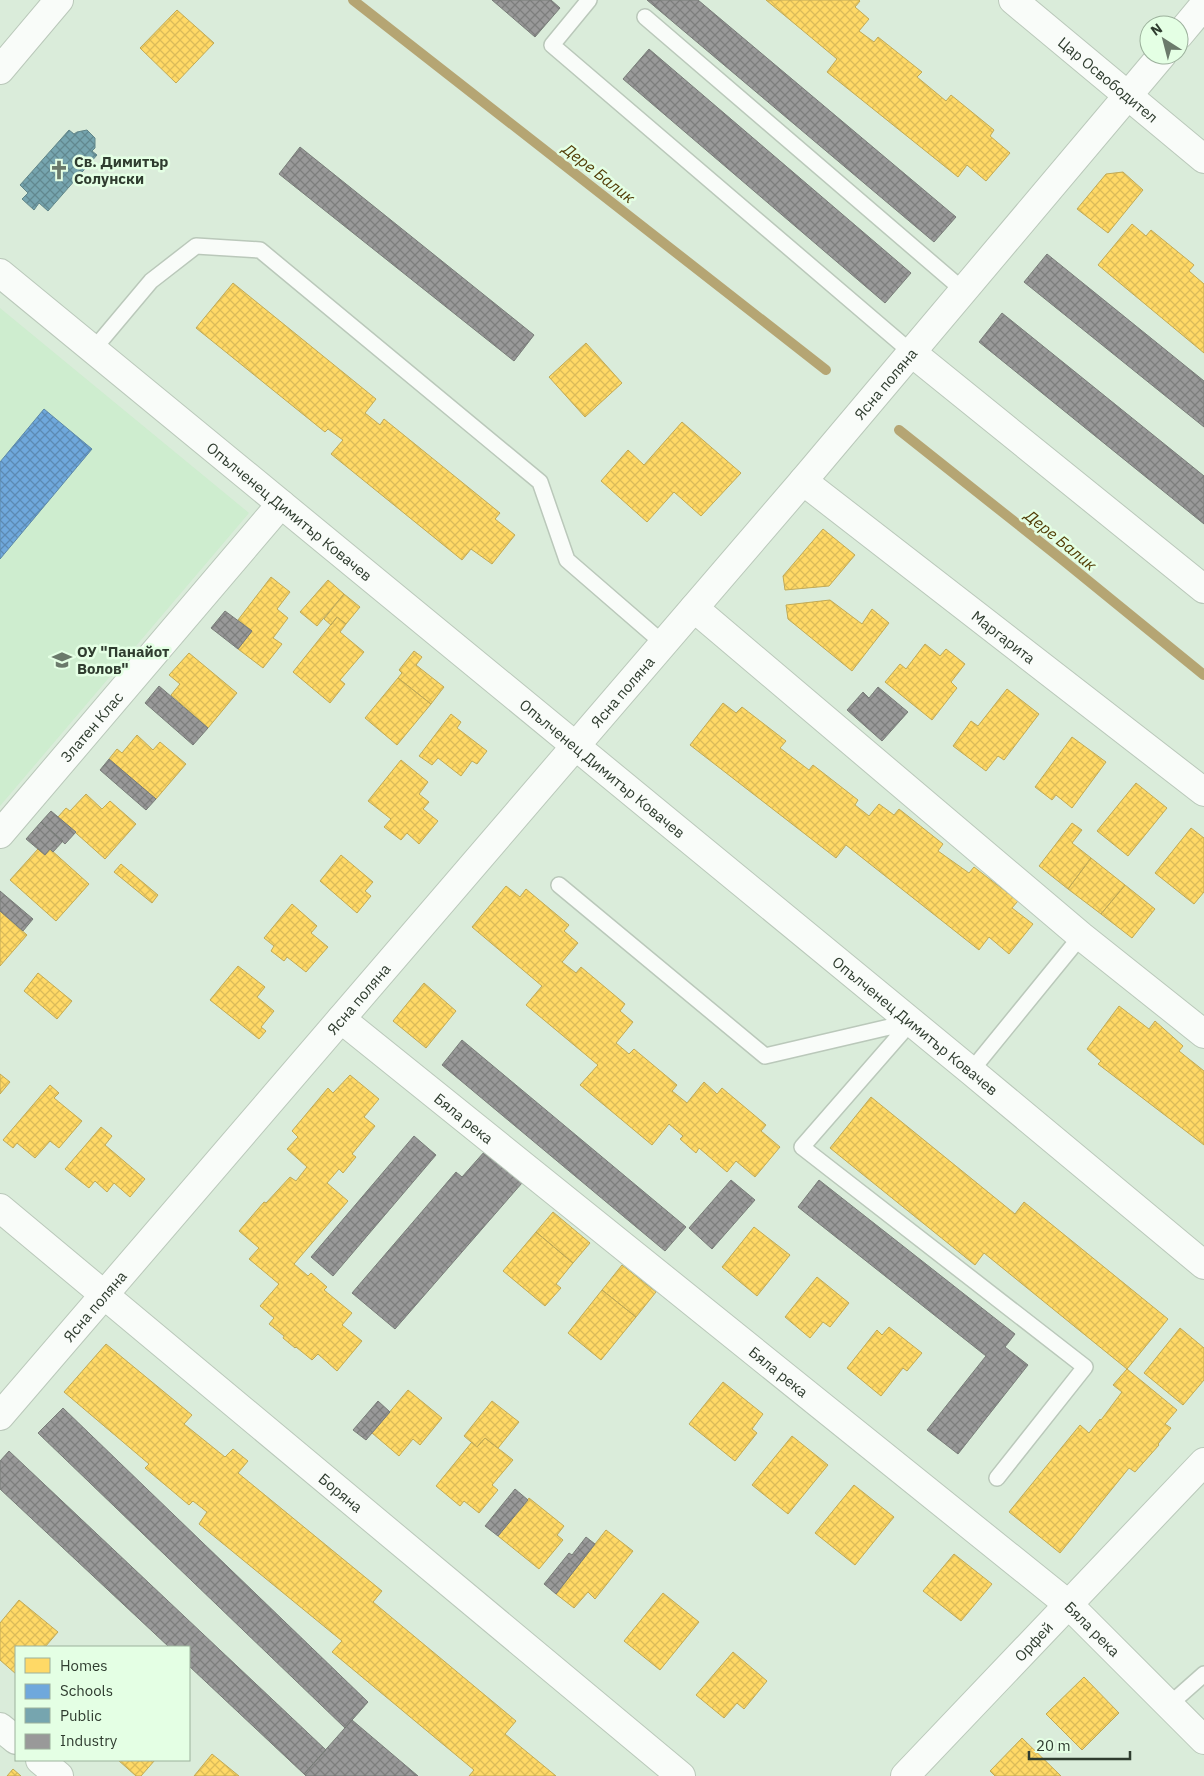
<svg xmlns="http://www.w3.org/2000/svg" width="1204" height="1776" font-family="'IBM Plex Sans',sans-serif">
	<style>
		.built { fill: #ceedcf }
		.homes { fill: url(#homes-cross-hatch); stroke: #c1aa56 }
		.schools { fill: url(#schools-cross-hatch); stroke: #5c88a8 }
		.public { fill: url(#public-cross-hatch); stroke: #618689 }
		.industry { fill: url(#industry-cross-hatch); stroke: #797d79 }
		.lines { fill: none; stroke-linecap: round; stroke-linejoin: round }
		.stream { stroke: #b5a573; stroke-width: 10 }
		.service-casing { stroke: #bac8ba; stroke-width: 18 }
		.minor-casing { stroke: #bac8ba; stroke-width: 30 }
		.tertiary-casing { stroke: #bac8ba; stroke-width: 30 }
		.service { stroke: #f9fcf9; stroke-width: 15 }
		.minor { stroke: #f9fcf9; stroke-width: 28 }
		.tertiary { stroke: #f9fcf9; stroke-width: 28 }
		.labels { text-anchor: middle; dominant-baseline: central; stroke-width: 5; stroke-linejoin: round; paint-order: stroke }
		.street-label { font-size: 15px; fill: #2f3c2f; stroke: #e4ffe4 }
		.poi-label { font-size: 15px; font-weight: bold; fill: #2f3c2f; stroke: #e4ffe4; text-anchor: start }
		.water-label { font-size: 16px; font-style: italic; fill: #513c05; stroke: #e4ffe4 }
	</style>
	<defs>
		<pattern id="homes-cross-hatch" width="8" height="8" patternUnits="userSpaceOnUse" patternTransform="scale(1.25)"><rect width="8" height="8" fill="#ffd966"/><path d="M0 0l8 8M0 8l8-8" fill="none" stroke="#dbbb59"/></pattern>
		<pattern id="schools-cross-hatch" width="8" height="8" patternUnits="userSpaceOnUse" patternTransform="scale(1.25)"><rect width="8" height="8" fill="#6fa8dc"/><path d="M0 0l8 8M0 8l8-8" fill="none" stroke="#5c8ab3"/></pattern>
		<pattern id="public-cross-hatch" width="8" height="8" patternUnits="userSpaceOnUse" patternTransform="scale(1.25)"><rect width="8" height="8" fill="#76a5af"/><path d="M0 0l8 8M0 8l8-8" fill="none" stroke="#61888f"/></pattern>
		<pattern id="industry-cross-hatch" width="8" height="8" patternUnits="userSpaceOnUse" patternTransform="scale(1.25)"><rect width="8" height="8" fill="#999"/><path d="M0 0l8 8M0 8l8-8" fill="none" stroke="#7d7e7d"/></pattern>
	</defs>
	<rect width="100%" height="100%" fill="#daecda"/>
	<!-- built -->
	<path class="built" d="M 0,308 L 249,513 L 0,806 Z"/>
	<!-- homes -->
	<path class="homes" d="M 766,0 L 859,0 L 860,1 L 855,7 L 869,19 L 859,31 L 874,42 L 878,37 L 922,72 L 917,77 L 946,101 L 951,95 L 994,130 L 990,136 L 1010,153 L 986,181 L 967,165 L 958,177 L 827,72 L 837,59 Z
		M 177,10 L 214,43 L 176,83 L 140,48 Z
		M 1123,172 L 1143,190 L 1108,233 L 1077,209 L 1106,174 Z
		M 1132,224 L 1146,236 L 1151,230 L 1194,265 L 1189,271 L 1204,284 L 1204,353 L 1098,265 Z
		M 233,283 L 376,399 L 365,413 L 380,425 L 384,419 L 500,513 L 495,519 L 515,535 L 492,564 L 471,549 L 462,560 L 331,454 L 343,440 L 328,429 L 325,432 L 196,328 Z
		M 586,343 L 622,383 L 585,417 L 549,377 Z
		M 682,422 L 741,473 L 701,516 L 674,492 L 647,522 L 601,481 L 628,450 L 644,465 Z
		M 823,529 L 855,555 L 829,586 L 785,590 L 783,576 Z
		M 271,577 L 290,592 L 277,609 L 288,618 L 273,638 L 282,644 L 263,668 L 238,649 L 252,631 L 238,620 Z
		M 328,580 L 344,594 L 317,626 L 300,612 Z
		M 344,594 L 360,607 L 346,624 L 337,617 L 331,625 L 324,619 Z
		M 830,600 L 862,624 L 872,609 L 889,623 L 852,671 L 788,619 L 786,605 Z
		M 337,617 L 346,624 L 340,632 L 364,652 L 340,680 L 345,684 L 330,703 L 293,672 Z
		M 925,644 L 940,656 L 946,649 L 965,664 L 951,682 L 957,688 L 932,720 L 885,682 L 900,664 L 906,669 Z
		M 414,651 L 422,657 L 416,665 L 444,687 L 431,704 L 398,678 L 402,673 L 399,670 Z
		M 189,653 L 237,693 L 208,728 L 171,695 L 180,684 L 169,675 Z
		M 398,678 L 431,704 L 397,745 L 365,718 Z
		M 1007,689 L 1039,714 L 1004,760 L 998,756 L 986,771 L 953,746 L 971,721 L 978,726 Z
		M 723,703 L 736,713 L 742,707 L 786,741 L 780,748 L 809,770 L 813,765 L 858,800 L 855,805 L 869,816 L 879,804 L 894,815 L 899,809 L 943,844 L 938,851 L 969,873 L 974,867 L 1018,901 L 1012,908 L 1033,924 L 1009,954 L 989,937 L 979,950 L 846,845 L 836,858 L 690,745 Z
		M 451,714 L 461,722 L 457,728 L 487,751 L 477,764 L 472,761 L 461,776 L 438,758 L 432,765 L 419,756 Z
		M 137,735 L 153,750 L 160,742 L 186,764 L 156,799 L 109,759 L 117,749 L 122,753 Z
		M 1072,737 L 1106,762 L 1072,808 L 1056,795 L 1052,800 L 1035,787 Z
		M 401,760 L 428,782 L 419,794 L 429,802 L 423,809 L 438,821 L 419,844 L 407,833 L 401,840 L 384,827 L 391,819 L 368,801 Z
		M 1136,783 L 1167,808 L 1128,856 L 1097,831 Z
		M 86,794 L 102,809 L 110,801 L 136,824 L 105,859 L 58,817 L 66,808 L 70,811 Z
		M 1072,823 L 1082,830 L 1072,843 L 1091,858 L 1068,889 L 1039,866 Z
		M 1191,828 L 1204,838 L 1204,892 L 1194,904 L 1155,873 Z
		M 38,849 L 45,855 L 50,849 L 89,884 L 56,921 L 10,880 Z
		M 341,855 L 373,882 L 365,891 L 371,896 L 357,913 L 320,881 Z
		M 1091,858 L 1125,885 L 1101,914 L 1068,889 Z
		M 121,864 L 158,895 L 152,903 L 114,872 Z
		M 1125,885 L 1155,909 L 1132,938 L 1101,914 Z
		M 506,886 L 520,897 L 526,889 L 569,925 L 564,931 L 578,943 L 562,962 L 576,973 L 581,967 L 625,1004 L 620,1011 L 633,1022 L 616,1043 L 629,1054 L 634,1049 L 677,1085 L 672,1091 L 687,1103 L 704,1082 L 717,1094 L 722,1088 L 766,1125 L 761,1131 L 780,1147 L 755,1177 L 736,1161 L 727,1172 L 699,1148 L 696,1153 L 680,1139 L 683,1136 L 669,1124 L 652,1145 L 580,1085 L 598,1065 L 526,1005 L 542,986 L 472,927 Z
		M 292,904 L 317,926 L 311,933 L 328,947 L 306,972 L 287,957 L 284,961 L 271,951 L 274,946 L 264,938 Z
		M 0,911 L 27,935 L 0,966 Z
		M 238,966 L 265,987 L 257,997 L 274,1011 L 261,1027 L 266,1031 L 259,1039 L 210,1000 Z
		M 38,973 L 72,1001 L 57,1019 L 24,991 Z
		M 424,983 L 456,1011 L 426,1048 L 393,1021 Z
		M 1119,1006 L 1149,1029 L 1155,1021 L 1183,1046 L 1179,1051 L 1204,1071 L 1204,1145 L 1098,1064 L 1101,1061 L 1087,1049 Z
		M 0,1074 L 10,1082 L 0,1094 Z
		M 350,1075 L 379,1099 L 364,1117 L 375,1126 L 352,1154 L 356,1157 L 343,1173 L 339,1169 L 327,1183 L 348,1201 L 294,1264 L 308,1276 L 311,1273 L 327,1287 L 324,1290 L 352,1313 L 342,1325 L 362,1341 L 337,1371 L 318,1354 L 312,1360 L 296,1347 L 295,1348 L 283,1338 L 284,1336 L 269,1324 L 274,1318 L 260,1306 L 279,1284 L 249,1259 L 259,1248 L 239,1231 L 264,1202 L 266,1203 L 290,1177 L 296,1181 L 307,1167 L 287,1149 L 298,1137 L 292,1131 L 328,1088 L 333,1093 Z
		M 50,1085 L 59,1093 L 54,1098 L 82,1121 L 59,1148 L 50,1141 L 35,1158 L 17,1143 L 13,1148 L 3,1140 Z
		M 871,1097 L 1015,1214 L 1024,1202 L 1168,1319 L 1127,1369 L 984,1253 L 975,1265 L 830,1148 Z
		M 101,1127 L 112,1136 L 105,1145 L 145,1179 L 130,1197 L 114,1183 L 107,1192 L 95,1181 L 89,1188 L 65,1169 Z
		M 553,1212 L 590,1243 L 573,1263 L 536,1232 Z
		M 754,1227 L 790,1255 L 757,1296 L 722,1267 Z
		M 536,1232 L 573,1263 L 556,1284 L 561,1288 L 545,1306 L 503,1271 Z
		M 622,1265 L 656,1292 L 636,1317 L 602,1290 Z
		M 817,1277 L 849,1303 L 830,1327 L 823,1322 L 810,1338 L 785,1317 Z
		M 602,1290 L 636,1317 L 601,1360 L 568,1333 Z
		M 889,1327 L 922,1353 L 907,1371 L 903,1368 L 881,1396 L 847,1368 L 877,1330 L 882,1335 Z
		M 1180,1328 L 1204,1348 L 1204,1380 L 1183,1405 L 1144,1373 Z
		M 106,1344 L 192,1415 L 184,1424 L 225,1457 L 233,1449 L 248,1461 L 238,1473 L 382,1591 L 373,1602 L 516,1721 L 505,1734 L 556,1776 L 469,1776 L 474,1770 L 332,1652 L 342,1641 L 199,1524 L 207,1512 L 193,1501 L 189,1505 L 145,1468 L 149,1464 L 64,1392 Z
		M 1127,1369 L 1177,1410 L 1165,1424 L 1171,1428 L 1158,1444 L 1159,1445 L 1135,1472 L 1129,1468 L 1060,1553 L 1009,1512 L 1080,1425 L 1089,1433 L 1100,1419 L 1101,1420 L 1122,1392 L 1113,1385 Z
		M 723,1382 L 763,1414 L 752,1429 L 757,1433 L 735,1461 L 689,1424 Z
		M 408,1390 L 442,1418 L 420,1445 L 413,1439 L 399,1456 L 372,1433 Z
		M 492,1401 L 519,1422 L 498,1448 L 485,1438 L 477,1447 L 464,1436 Z
		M 792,1436 L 828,1465 L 788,1514 L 752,1485 Z
		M 485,1438 L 513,1460 L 492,1485 L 498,1490 L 479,1513 L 464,1501 L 460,1506 L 436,1486 L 472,1442 L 477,1447 Z
		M 854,1485 L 894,1517 L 855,1565 L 815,1533 Z
		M 529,1498 L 564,1526 L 557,1535 L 563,1540 L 539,1569 L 498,1536 Z
		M 606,1530 L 633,1551 L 595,1599 L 588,1592 L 574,1608 L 556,1594 Z
		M 954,1554 L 992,1584 L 961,1621 L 923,1591 Z
		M 663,1593 L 699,1622 L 660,1670 L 624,1641 Z
		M 19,1600 L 58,1632 L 45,1647 L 16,1647 L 16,1674 L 0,1660 L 0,1623 Z
		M 733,1652 L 767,1681 L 744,1709 L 737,1703 L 724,1718 L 696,1695 Z
		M 1084,1677 L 1119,1713 L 1082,1750 L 1046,1714 Z
		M 1022,1738 L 1061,1776 L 995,1776 L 990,1771 Z
		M 212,1754 L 239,1776 L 194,1776 Z
		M 118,1760 L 155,1760 L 141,1776 L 136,1776 Z
		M 13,1769 L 21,1776 L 7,1776 Z"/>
	<!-- schools -->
	<path class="schools" d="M 44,409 L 92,449 L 0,559 L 0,462 Z"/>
	<!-- public -->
	<path class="public" d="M 69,130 L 74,134 L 77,132 L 87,130 L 95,138 L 95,148 L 92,151 L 97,155 L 48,211 L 39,203 L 34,210 L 22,199 L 28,193 L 20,185 Z"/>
	<!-- industry -->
	<path class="industry" d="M 492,0 L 551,0 L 560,8 L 535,37 Z
		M 647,0 L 698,0 L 956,217 L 934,242 Z
		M 649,49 L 911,273 L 885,303 L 623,79 Z
		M 300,147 L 534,335 L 514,361 L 279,174 Z
		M 1047,254 L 1204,381 L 1204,427 L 1024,282 Z
		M 1002,313 L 1204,476 L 1204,524 L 979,342 Z
		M 225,611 L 252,631 L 238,649 L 211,628 Z
		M 159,686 L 208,728 L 193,745 L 145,703 Z
		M 878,687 L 908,712 L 882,741 L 847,710 L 863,692 L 869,698 Z
		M 109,759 L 156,799 L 146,810 L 100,770 Z
		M 51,811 L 76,832 L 65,844 L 41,822 Z
		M 41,822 L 63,841 L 53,852 L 50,849 L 45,855 L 26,839 Z
		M 0,891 L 33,919 L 23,931 L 0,911 Z
		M 462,1040 L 686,1227 L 665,1251 L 442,1065 Z
		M 414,1136 L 436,1155 L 333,1276 L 311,1257 Z
		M 485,1151 L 522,1183 L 395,1329 L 352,1293 L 456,1172 L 462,1177 Z
		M 731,1180 L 755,1200 L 712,1249 L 689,1228 Z
		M 819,1180 L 1015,1334 L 1005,1347 L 1028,1365 L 958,1454 L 927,1430 L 986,1356 L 798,1207 Z
		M 378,1401 L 390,1412 L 366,1440 L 353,1430 Z
		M 63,1408 L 368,1702 L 345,1728 L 38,1433 Z
		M 9,1451 L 326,1750 L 304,1774 L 189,1666 L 189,1647 L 169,1647 L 0,1489 L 0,1461 Z
		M 515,1489 L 528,1500 L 498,1536 L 485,1526 Z
		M 586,1537 L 595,1544 L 556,1594 L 544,1584 L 569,1553 L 572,1555 Z
		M 352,1720 L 418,1776 L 306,1776 L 304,1774 Z"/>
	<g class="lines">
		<!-- stream -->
		<path class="stream" d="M 353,0 L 826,370
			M 899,430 L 1064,561 L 1204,675"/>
		<defs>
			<path id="service" d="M 589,0 L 552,45 L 911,352
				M 645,17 L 963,290
				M 93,350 L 151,281 L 196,246 L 260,250 L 540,482 L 567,560 L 664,644
				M 559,885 L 765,1056 L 911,1022
				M 911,1022 L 802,1147 L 1085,1367 L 997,1478
				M 971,1071 L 1081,936
				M 1169,1705 L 1204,1674"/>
			<g id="minor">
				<path id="s1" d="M 1013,0 L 1204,159"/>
				<path d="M 1179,35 L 1204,5"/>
				<path d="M 911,352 L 1204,589"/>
				<path id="s2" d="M 803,481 L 1204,792"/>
				<path d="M 694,608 L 1081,936 L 1204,1034"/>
				<path id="s3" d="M 0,834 L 281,504"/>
				<path id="s4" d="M 341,1019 L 1069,1605 L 1204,1740"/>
				<path id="s5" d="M 0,1208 L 681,1776"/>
				<path id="s6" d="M 0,1416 L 803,481 L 1162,55"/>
				<path d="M 0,1727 L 16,1740"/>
				<path d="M 40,1760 L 59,1776"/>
				<path id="s7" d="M 905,1776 L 1204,1462"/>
			</g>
			<g id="tertiary">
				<path d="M 0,70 L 59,0"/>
				<path id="s8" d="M 0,273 L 971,1071 L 1204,1265"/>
			</g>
		</defs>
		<!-- service casing -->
		<use href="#service" class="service-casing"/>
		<!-- minor casing -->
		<use href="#minor" class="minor-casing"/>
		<!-- tertiary casing -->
		<use href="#tertiary" class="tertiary-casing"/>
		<!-- service -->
		<use href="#service" class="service"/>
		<!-- minor -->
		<use href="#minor" class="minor"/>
		<!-- tertiary -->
		<use href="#tertiary" class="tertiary"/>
	</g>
	<!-- icons -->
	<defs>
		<symbol id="church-bare" viewBox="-9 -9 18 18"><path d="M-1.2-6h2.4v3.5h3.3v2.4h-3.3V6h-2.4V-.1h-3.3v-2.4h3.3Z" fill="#6b7a6b" stroke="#e4ffe4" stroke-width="2.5" paint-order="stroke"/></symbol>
		<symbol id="school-bare" viewBox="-9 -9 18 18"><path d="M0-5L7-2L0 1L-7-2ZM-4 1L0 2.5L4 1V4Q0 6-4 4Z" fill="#6b7a6b" stroke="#e4ffe4" stroke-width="2.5" paint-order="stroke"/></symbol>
	</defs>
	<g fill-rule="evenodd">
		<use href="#church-bare" x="45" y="156" width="28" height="28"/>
		<use href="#school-bare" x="48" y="646" width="28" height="28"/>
	</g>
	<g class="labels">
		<!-- street labels -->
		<g class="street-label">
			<text stroke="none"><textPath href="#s1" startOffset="124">Цар Освободител</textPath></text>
			<text stroke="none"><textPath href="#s6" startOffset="1360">Ясна поляна</textPath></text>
			<text stroke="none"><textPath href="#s8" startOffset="375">Опълченец Димитър Ковачев</textPath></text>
			<text stroke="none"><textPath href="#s2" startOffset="254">Маргарита</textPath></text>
			<text stroke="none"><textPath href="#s6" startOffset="955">Ясна поляна</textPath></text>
			<text stroke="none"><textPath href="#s3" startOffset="141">Златен Клас</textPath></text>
			<text stroke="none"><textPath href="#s8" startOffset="780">Опълченец Димитър Ковачев</textPath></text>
			<text stroke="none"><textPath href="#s6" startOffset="550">Ясна поляна</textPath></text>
			<text stroke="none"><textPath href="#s8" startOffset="1185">Опълченец Димитър Ковачев</textPath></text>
			<text stroke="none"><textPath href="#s4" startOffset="158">Бяла река</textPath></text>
			<text stroke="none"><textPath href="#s6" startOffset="145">Ясна поляна</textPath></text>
			<text stroke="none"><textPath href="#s4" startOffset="562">Бяла река</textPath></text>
			<text stroke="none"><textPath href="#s5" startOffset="444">Боряна</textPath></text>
			<text stroke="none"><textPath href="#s4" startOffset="968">Бяла река</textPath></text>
			<text stroke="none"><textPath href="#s7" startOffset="186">Орфей</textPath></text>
		</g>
		<!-- poi labels -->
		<g class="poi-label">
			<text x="74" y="161">Св. Димитър<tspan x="74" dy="17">Солунски</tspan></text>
			<text x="77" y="651">ОУ "Панайот<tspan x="77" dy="17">Волов"</tspan></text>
		</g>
		<!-- water labels -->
		<g class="water-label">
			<text transform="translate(599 173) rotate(38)">Дере Балик</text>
			<text transform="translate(1061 540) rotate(39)">Дере Балик</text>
		</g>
	</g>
	<!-- legend -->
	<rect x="15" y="1646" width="175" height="115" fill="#e4ffe4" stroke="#9cb19c"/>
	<rect x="25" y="1658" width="25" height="15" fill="#ffd966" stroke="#9cb19c"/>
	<text x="60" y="1671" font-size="15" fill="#2f3c2f">Homes</text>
	<rect x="25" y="1684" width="25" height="15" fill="#6fa8dc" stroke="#9cb19c"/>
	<text x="60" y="1696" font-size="15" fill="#2f3c2f">Schools</text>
	<rect x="25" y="1708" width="25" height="15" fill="#76a5af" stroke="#9cb19c"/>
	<text x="60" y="1721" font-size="15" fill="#2f3c2f">Public</text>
	<rect x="25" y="1734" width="25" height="15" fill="#999999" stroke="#9cb19c"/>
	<text x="60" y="1746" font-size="15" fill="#2f3c2f">Industry</text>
	<!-- north arrow -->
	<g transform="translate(1164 40) rotate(324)"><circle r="24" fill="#e4ffe4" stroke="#9cb19c"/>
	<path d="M0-4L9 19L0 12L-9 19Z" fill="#6b7a6b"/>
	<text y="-8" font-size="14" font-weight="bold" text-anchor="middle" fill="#2f3c2f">N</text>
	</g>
	<!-- scale -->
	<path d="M1029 1751v8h101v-8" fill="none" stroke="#2f3c2f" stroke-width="2.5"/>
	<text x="1036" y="1751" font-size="15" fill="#2f3c2f" stroke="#e4ffe4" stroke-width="4" paint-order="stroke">20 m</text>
</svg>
